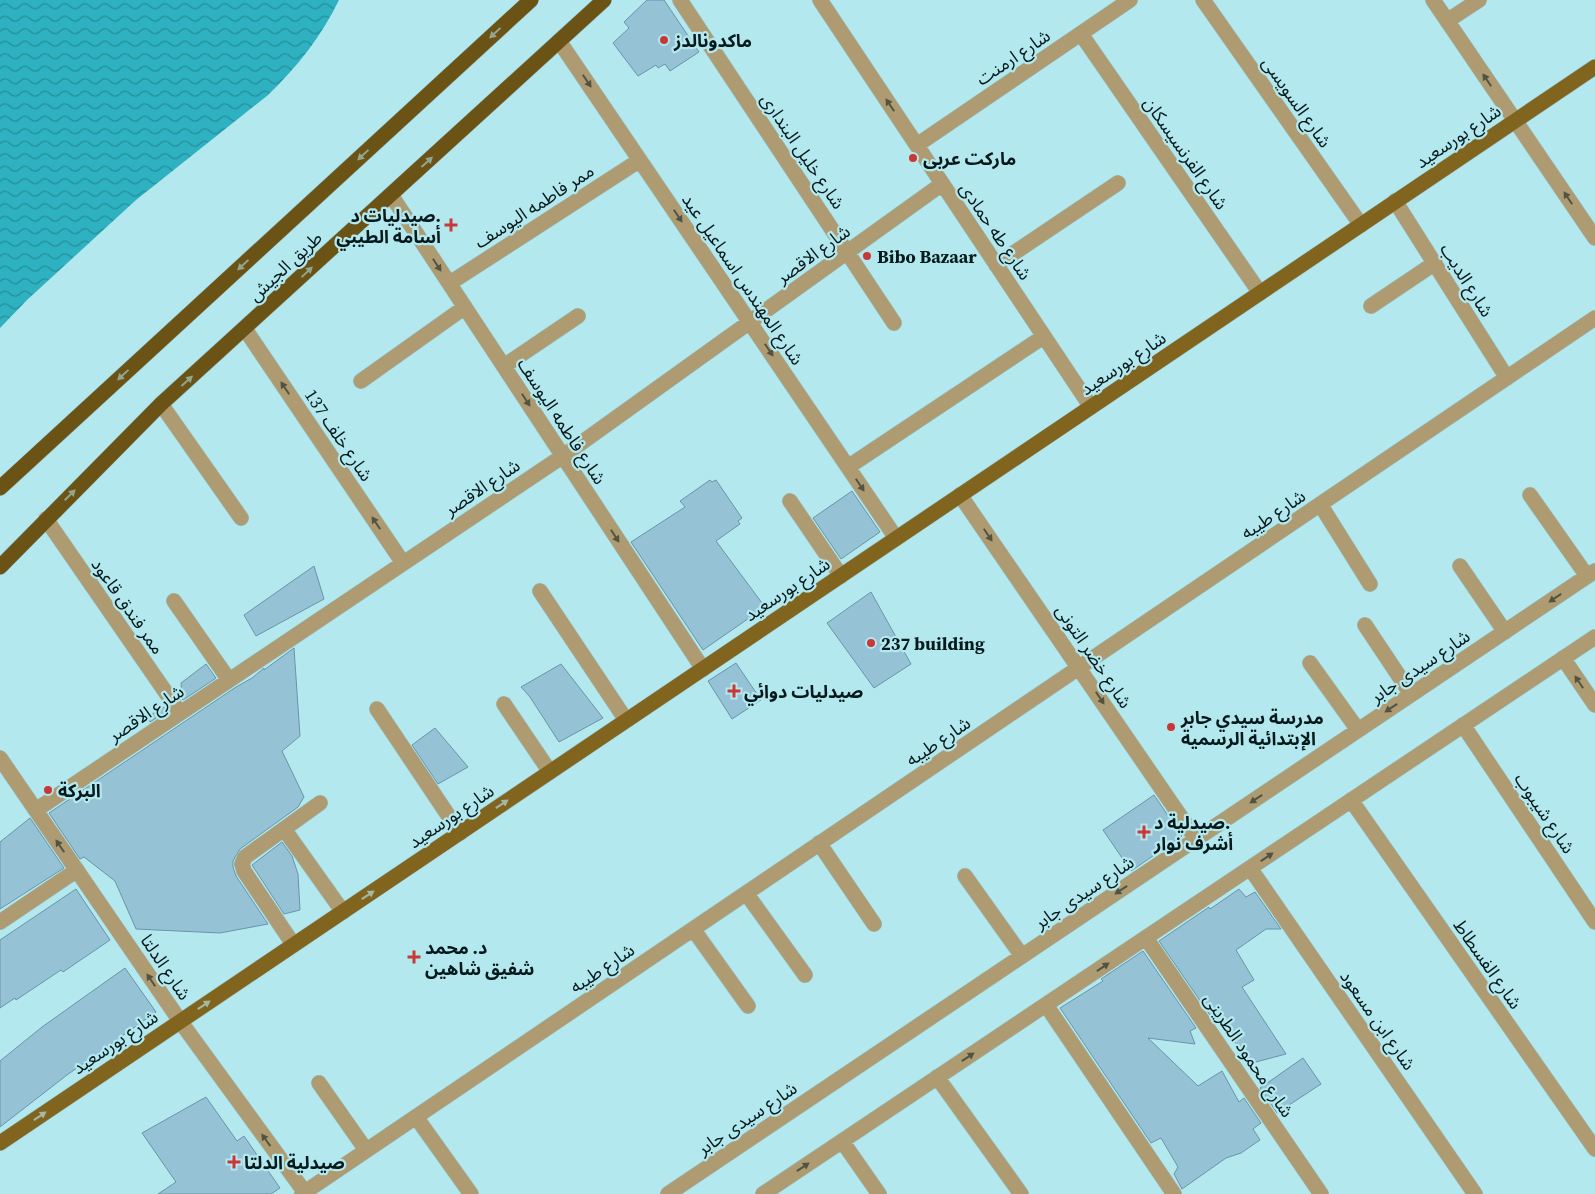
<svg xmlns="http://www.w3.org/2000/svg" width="1595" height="1194" font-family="'Source Serif 4','Noto Sans Arabic',serif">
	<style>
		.water { fill: url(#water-waves) }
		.building { fill: #95c2d5; stroke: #6995a7 }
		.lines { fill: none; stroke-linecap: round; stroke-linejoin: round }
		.minor-casing { stroke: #94c3c8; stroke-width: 16 }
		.major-casing { stroke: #94c3c8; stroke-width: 16 }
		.highway-casing { stroke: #94c3c8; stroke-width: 16 }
		.minor { stroke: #af9b71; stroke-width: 15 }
		.major { stroke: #81651e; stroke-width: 15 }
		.highway { stroke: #6b5316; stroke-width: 15 }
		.oneway { fill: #93a58d }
		.oneway2 { fill: #515442 }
		.oneway3 { fill: #a2baa5 }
		.poi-dot { fill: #c73836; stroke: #b3e8ee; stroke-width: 2 }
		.labels { text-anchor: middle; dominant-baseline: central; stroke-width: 4.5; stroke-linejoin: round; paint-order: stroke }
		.poi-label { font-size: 18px; font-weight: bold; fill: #04191b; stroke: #b3e8ee; text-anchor: start }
		.street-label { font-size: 18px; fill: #04191b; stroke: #b3e8ee }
	</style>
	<defs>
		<pattern id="water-waves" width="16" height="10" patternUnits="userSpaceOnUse" patternTransform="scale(1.25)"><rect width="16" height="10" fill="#2eb1c0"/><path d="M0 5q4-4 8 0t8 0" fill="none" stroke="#258f9b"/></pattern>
	</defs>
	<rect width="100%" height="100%" fill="#b3e8ee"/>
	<!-- water -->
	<path class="water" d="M 0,0 L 339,0 C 321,37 297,67 268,95 L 136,200 L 27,300 L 0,328 Z"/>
	<!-- building -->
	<path class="building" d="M 647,0 L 664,0 L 699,52 L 670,71 L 665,64 L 658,68 L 656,65 L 638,76 L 613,43 L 629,28 L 624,22 Z
		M 710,480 L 712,482 L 716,480 L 742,518 L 738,521 L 740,524 L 716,541 L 765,607 L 703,650 L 631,542 L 685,507 L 680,501 Z
		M 852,491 L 880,532 L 841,559 L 813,518 Z
		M 314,566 L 324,599 L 256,636 L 244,615 Z
		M 871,592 L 911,664 L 874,688 L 827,623 Z
		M 294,648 L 300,736 L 282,751 L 304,797 L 298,807 L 240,849 L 233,861 L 233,867 L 236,876 L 268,924 L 220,933 L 136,929 L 115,881 L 84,857 L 80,859 L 49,813 L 236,687 L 252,678 L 264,668 L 264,670 Z
		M 736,663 L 761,700 L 732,719 L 708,681 Z
		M 206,664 L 216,678 L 183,700 L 180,697 L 182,696 L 181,683 Z
		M 561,664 L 603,718 L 559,742 L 530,697 L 521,687 Z
		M 164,707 L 167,711 L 150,722 L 147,717 Z
		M 435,728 L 468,767 L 438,784 L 412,745 Z
		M 1154,795 L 1182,836 L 1131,871 L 1103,830 Z
		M 30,818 L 64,868 L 0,909 L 0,842 Z
		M 282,842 L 292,856 L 298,874 L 300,910 L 284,914 L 252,865 Z
		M 76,889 L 110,940 L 63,972 L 61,970 L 16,1000 L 15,998 L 0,1008 L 0,940 Z
		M 1239,889 L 1246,897 L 1255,892 L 1281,929 L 1266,929 L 1236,950 L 1254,980 L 1242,987 L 1286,1054 L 1256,1062 L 1253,1062 L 1210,1015 L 1159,941 L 1209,907 L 1210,909 Z
		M 1143,951 L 1196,1028 L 1190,1031 L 1195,1044 L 1148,1038 L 1198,1086 L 1222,1071 L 1239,1102 L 1244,1098 L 1261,1123 L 1253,1129 L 1260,1140 L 1241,1153 L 1226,1158 L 1182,1189 L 1174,1174 L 1178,1167 L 1161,1138 L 1151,1143 L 1060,1008 L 1103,981 L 1101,979 Z
		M 125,968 L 156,1012 L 67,1075 L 0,1127 L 0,1061 L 42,1027 Z
		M 1303,1058 L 1321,1084 L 1277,1113 L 1260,1088 Z
		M 206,1097 L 237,1141 L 244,1136 L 280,1188 L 271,1194 L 158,1194 L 176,1182 L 142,1133 Z"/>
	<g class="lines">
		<defs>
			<path id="minor" d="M 680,0 L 894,323
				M 820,0 L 1091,407
				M 1203,0 L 1361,225
				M 1433,0 L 1595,238
				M 1447,21 L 1479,0
				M 1081,34 L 1260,293
				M 559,41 L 896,538
				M 917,145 L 1130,0
				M 391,195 L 703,669
				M 1395,201 L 1507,378
				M 996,265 L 1118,183
				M 450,283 L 640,160
				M 1371,306 L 1435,263
				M 245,329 L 403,563
				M 504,366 L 578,316
				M 361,381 L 465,307
				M 161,404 L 241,518
				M 848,467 L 1043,337
				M 960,495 L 1196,839
				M 1530,495 L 1587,576
				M 790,501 L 841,576
				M 1320,504 L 1370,584
				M 46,519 L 180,713
				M 1460,566 L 1505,632
				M 540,591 L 626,720
				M 174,601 L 229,680
				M 1365,625 L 1411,694
				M 1563,658 L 1595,705
				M 1310,663 L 1358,730
				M 504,704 L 550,772
				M 377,709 L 460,833
				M 1463,725 L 1595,922
				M 0,758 L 180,1021 L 306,1194
				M 1351,800 L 1595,1149
				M 36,810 L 563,456 L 942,184
				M 284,829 L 343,912
				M 819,843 L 874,924
				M 1250,868 L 1475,1194
				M 965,876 L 1022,956
				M 746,893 L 805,975
				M 0,922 L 77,870
				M 693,929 L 748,1006
				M 1146,938 L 1321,1194
				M 293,944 L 244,871 L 242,864 L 245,857 L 320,803
				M 1046,1005 L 1174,1194
				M 937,1077 L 1021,1194
				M 319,1083 L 366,1150
				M 416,1117 L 471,1194
				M 842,1141 L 879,1194
				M 302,1194 L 1595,318
				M 668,1194 L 1595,571
				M 763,1194 L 1595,637"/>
			<path id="major" d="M 0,1143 L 1595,67"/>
			<path id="highway" d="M 0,488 L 531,0
				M 0,567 L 161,404 L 604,0"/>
		</defs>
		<!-- minor casing -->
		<use href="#minor" class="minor-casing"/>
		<!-- major casing -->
		<use href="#major" class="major-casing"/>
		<!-- highway casing -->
		<use href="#highway" class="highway-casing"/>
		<!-- minor -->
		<use href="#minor" class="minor"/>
		<!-- major -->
		<use href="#major" class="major"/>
		<!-- highway -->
		<use href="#highway" class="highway"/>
	</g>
	<!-- one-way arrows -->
	<defs><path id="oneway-solid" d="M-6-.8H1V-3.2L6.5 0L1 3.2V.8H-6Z" transform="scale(1.25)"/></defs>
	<g class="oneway">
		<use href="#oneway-solid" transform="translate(495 33) rotate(137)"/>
		<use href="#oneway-solid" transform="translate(363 155) rotate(137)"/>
		<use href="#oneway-solid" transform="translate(427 162) rotate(-42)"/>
		<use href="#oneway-solid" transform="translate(243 265) rotate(137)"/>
		<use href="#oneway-solid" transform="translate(307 272) rotate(-43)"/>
		<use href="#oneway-solid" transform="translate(123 375) rotate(137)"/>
		<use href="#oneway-solid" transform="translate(187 381) rotate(-42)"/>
		<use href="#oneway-solid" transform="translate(70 495) rotate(-45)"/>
	</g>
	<g class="oneway2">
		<use href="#oneway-solid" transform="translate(1487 80) rotate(-124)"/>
		<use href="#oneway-solid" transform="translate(587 81) rotate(56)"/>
		<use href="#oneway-solid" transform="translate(890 105) rotate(-124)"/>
		<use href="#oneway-solid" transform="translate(1568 198) rotate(-124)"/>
		<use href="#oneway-solid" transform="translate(678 216) rotate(56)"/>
		<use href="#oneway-solid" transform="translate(437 265) rotate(57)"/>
		<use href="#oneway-solid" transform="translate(769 350) rotate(56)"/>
		<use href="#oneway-solid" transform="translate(285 388) rotate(-124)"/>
		<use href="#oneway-solid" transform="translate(526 400) rotate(57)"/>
		<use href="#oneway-solid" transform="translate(860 485) rotate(56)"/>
		<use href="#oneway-solid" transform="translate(376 523) rotate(-124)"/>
		<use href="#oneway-solid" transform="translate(988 535) rotate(56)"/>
		<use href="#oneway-solid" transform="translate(615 536) rotate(57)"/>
		<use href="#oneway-solid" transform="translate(1555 598) rotate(146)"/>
		<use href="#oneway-solid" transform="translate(1579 682) rotate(-124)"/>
		<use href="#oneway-solid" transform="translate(1100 698) rotate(56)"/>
		<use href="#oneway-solid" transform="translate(1391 708) rotate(146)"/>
		<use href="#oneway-solid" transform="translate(1256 799) rotate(146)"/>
		<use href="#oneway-solid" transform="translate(60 846) rotate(-124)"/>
		<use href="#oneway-solid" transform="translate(1267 857) rotate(-34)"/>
		<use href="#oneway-solid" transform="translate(1121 890) rotate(146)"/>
		<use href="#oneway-solid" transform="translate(1103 967) rotate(-34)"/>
		<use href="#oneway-solid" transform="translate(151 980) rotate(-124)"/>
		<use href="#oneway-solid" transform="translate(968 1057) rotate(-34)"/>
		<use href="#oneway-solid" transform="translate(266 1140) rotate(-126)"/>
		<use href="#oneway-solid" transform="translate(803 1167) rotate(-34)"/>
	</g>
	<g class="oneway3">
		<use href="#oneway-solid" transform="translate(502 804) rotate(-34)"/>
		<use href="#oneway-solid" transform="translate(368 895) rotate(-34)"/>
		<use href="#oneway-solid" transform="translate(204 1005) rotate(-34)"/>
		<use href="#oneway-solid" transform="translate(40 1116) rotate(-34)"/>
	</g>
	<!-- markers -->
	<g class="poi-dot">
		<circle cx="664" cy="40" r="5"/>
		<circle cx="913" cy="158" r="5"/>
		<path d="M448.5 217.5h5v5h5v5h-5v5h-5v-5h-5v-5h5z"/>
		<circle cx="867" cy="256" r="5"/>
		<circle cx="871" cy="643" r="5"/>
		<path d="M731.5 683.5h5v5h5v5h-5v5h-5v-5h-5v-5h5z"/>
		<circle cx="1171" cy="727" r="5"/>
		<circle cx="48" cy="790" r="5"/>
		<path d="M1141.5 824.5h5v5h5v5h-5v5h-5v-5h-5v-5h5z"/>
		<path d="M411.5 949.5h5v5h5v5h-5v5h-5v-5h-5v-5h5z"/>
		<path d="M231.5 1154.5h5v5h5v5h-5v5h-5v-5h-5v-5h5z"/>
	</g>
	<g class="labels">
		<!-- poi labels -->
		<g class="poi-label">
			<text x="674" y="40">ماكدونالدز</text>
			<text x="923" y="158">ماركت عربى</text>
			<text x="441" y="215" text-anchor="end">صيدليات د.<tspan x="441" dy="21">أسامة الطيبي</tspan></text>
			<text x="877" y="256">Bibo Bazaar</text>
			<text x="881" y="643">237 building</text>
			<text x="744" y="691">صيدليات دوائي</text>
			<text x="1181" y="717">مدرسة سيدي جابر<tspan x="1181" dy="21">الإبتدائية الرسمية</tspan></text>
			<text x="58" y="790">البركة</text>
			<text x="1154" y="822">صيدلية د.<tspan x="1154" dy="21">أشرف نوار</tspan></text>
			<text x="425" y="947">د. محمد<tspan x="425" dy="21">شفيق شاهين</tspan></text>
			<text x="244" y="1162">صيدلية الدلتا</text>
		</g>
		<!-- street labels -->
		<g class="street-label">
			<text transform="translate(1013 57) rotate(-34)">شارع ارمنت</text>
			<text transform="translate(1297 102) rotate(55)">شارع السويسى</text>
			<text transform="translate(1458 136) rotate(-34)">شارع بورسعيد</text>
			<text transform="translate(803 151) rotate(56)">شارع خليل البندارى</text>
			<text transform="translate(1186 153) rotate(55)">شارع الفرنسيسكان</text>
			<text transform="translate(534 206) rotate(-33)">ممر فاطمه اليوسف</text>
			<text transform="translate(996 231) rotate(56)">شارع طه حمادى</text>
			<text transform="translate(813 254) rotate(-36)">شارع الاقصر</text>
			<text transform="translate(285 266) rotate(-43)">طريق الجيش</text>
			<text transform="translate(743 279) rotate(56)">شارع المهندس اسماعيل عيد</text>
			<text transform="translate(1467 280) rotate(58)">شارع الديب</text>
			<text transform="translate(1123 363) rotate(-34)">شارع بورسعيد</text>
			<text transform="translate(562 421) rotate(57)">شارع فاطمه اليوسف</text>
			<text transform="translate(339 435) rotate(56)">شارع خلف 137</text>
			<text transform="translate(482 487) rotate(-34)">شارع الاقصر</text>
			<text transform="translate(1273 514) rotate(-34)">شارع طيبه</text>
			<text transform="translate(787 589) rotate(-34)">شارع بورسعيد</text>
			<text transform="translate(128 606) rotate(55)">ممر فندق قاعود</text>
			<text transform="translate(1094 656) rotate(56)">شارع خضر التونى</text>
			<text transform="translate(1420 666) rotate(-34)">شارع سيدى جابر</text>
			<text transform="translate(146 713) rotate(-34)">شارع الاقصر</text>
			<text transform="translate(938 741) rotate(-34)">شارع طيبه</text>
			<text transform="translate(1545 813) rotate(56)">شارع شيبوب</text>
			<text transform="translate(451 816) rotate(-34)">شارع بورسعيد</text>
			<text transform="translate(1084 892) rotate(-34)">شارع سيدى جابر</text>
			<text transform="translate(1488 964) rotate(55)">شارع الفسطاط</text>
			<text transform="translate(166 967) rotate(56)">شارع الدلتا</text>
			<text transform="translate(602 968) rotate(-34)">شارع طيبه</text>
			<text transform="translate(1378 1020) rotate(55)">شارع ابن مسعود</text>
			<text transform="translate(115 1042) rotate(-34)">شارع بورسعيد</text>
			<text transform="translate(1249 1055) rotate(56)">شارع محمود الطرينى</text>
			<text transform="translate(747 1118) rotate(-34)">شارع سيدى جابر</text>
		</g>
	</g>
</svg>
